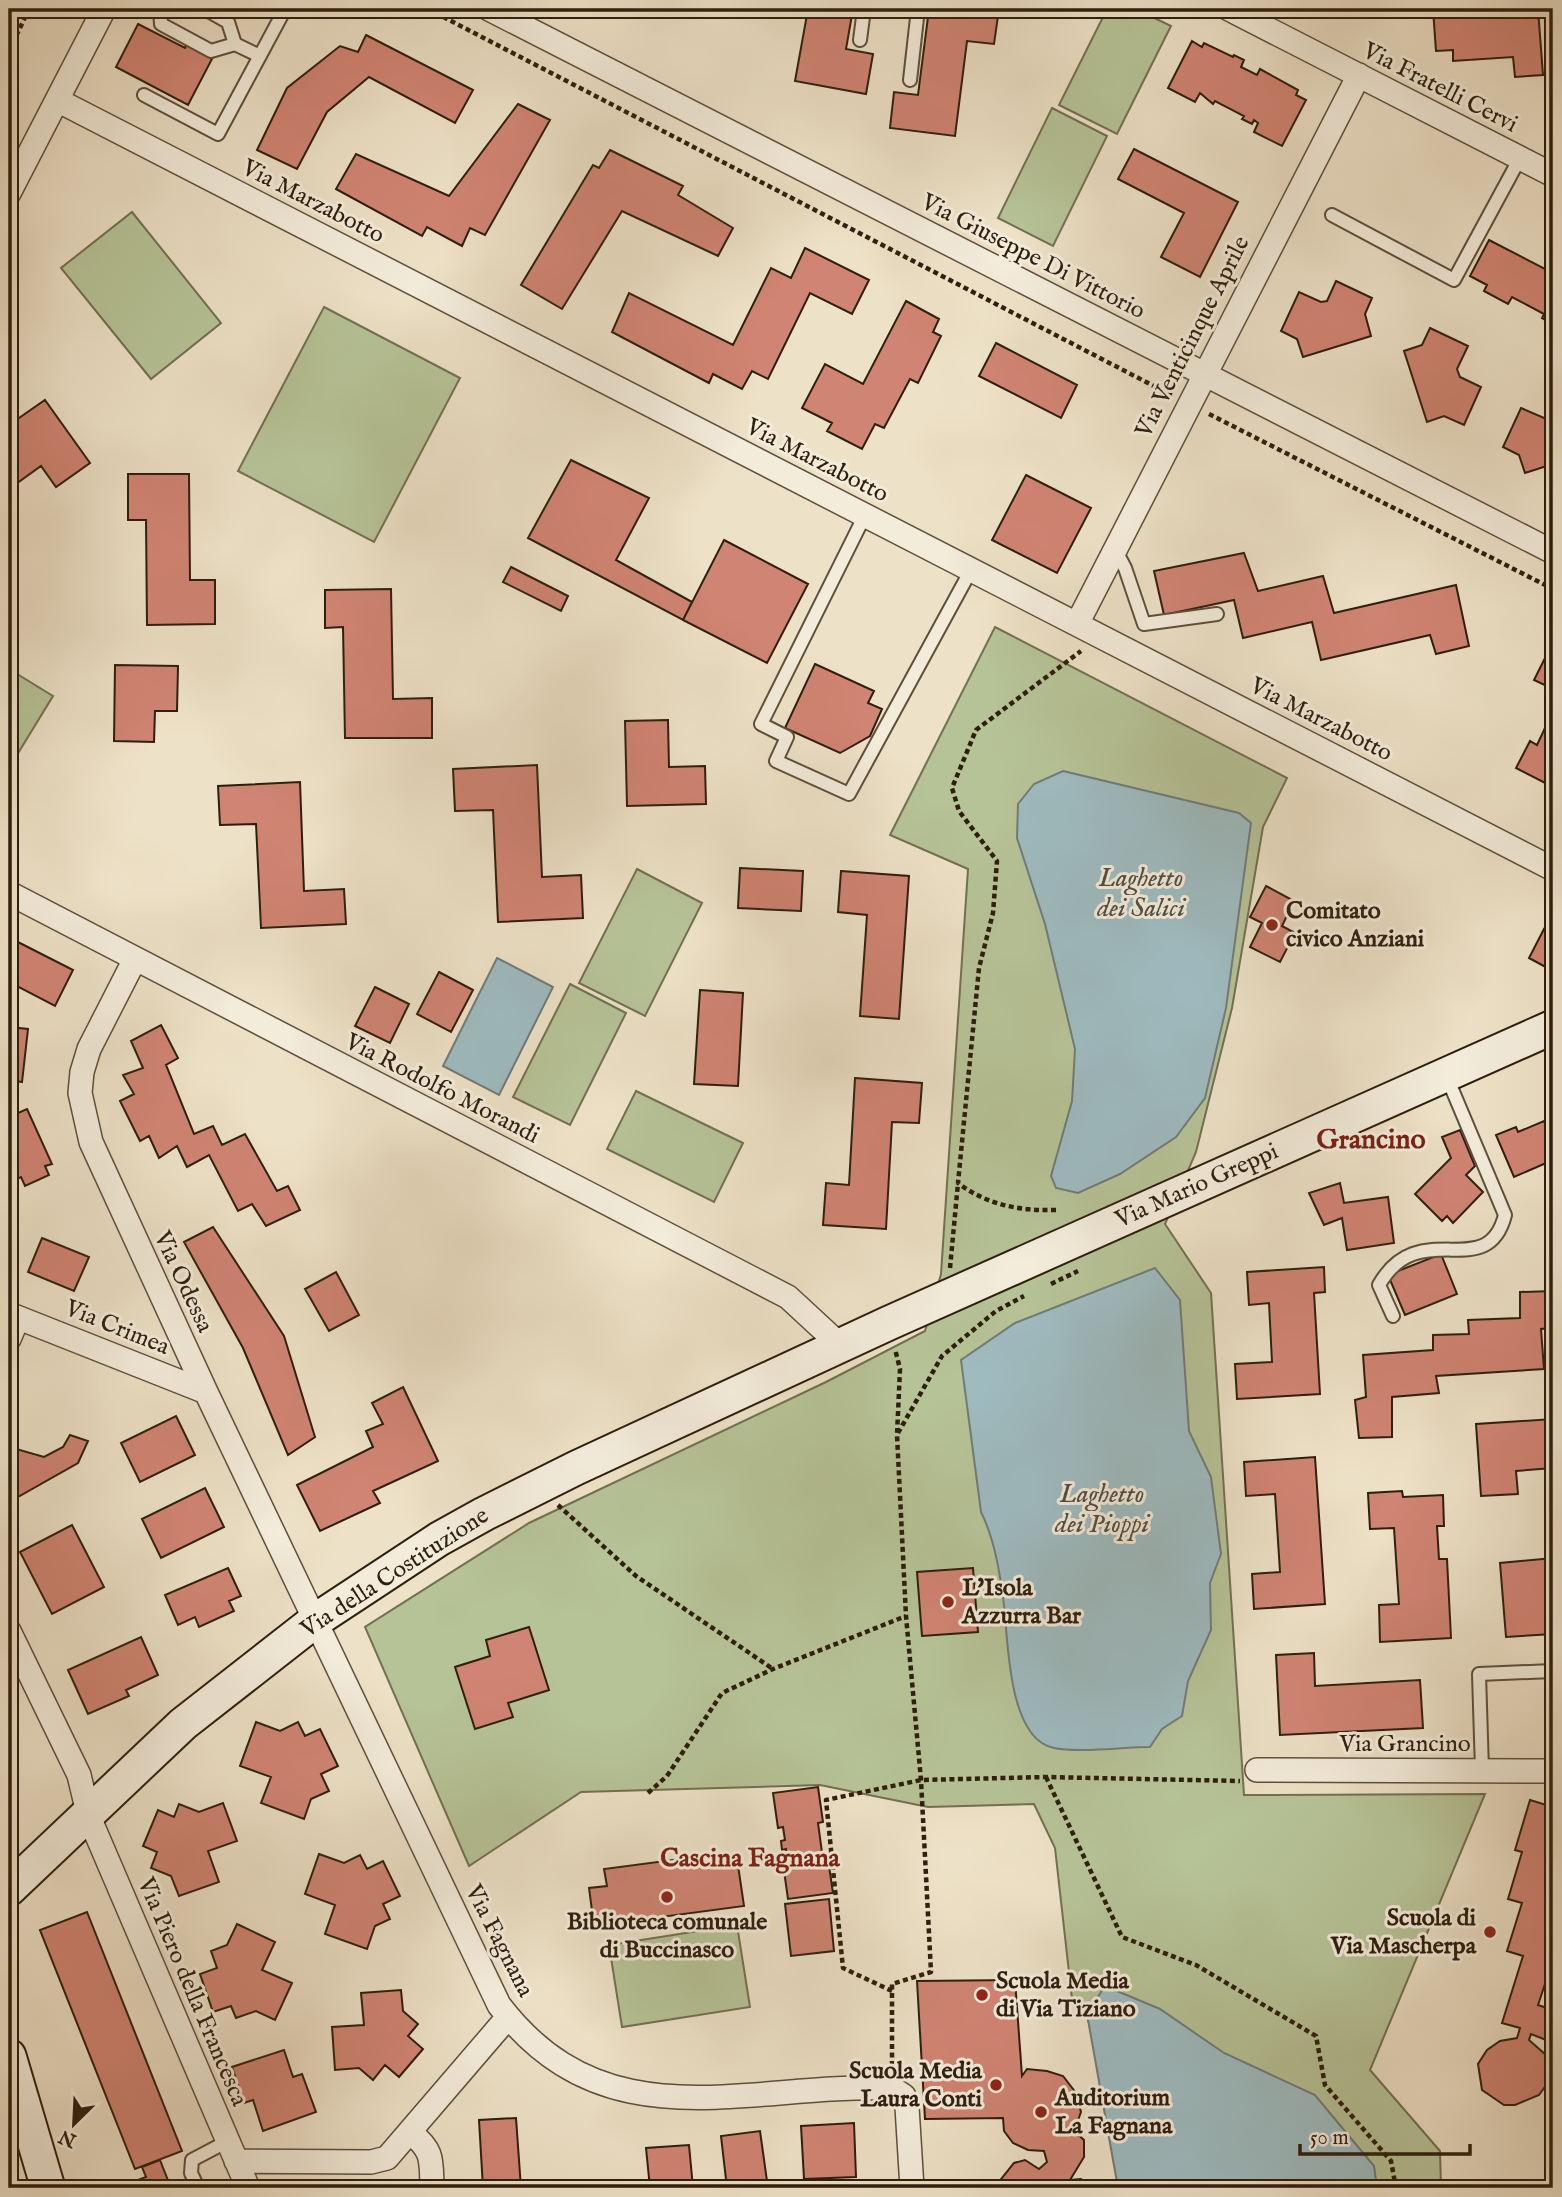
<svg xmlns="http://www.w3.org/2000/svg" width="1562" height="2197" font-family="'IM FELL English',serif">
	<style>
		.green { fill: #b6c397; stroke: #727052; stroke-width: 2 }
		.water { fill: #9ebbc0; stroke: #717c79; stroke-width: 2 }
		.building { fill: #d08473; stroke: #2e1e0e; stroke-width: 2 }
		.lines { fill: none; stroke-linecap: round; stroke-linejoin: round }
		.lane-casing { stroke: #5e4f3c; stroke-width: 16 }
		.street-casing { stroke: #5e4f3c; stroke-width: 26 }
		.secondary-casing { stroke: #2e1e0e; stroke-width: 37 }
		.path { stroke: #2e1e0e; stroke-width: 4.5; stroke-dasharray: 5 3.5; stroke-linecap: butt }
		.lane { stroke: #f3ecdb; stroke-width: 12 }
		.street { stroke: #f3ecdb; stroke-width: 23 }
		.secondary { stroke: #f3ecdb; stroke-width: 33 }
		.poi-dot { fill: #8f2418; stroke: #f3ecdb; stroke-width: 2.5 }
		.labels { text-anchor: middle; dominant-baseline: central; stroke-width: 6; stroke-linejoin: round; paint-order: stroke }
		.street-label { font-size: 24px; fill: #2e1e0e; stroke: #f3ecdb }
		.poi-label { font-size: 24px; font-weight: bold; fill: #2e1e0e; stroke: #f3ecdb; text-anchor: start }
		.water-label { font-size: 26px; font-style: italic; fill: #504d43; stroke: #f3ecdb }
		.neighbourhood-label { font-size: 26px; font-weight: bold; fill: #7a1f14; stroke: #f3ecdb }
		.quarter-label { font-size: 28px; font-weight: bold; fill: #7a1f14; stroke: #f3ecdb }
	</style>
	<rect width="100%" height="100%" fill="#ede1c7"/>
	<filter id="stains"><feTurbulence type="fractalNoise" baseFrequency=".00286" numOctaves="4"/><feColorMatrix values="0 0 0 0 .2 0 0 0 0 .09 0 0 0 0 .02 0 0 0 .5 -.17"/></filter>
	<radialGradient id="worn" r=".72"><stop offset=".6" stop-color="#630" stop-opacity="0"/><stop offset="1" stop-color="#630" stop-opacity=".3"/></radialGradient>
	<!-- green -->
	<path class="green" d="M 1107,9 L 1136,9 L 1171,26 L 1117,134 L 1059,105 Z
		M 1052,108 L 1107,136 L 1053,246 L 998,218 Z
		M 132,212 L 221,323 L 151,379 L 61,268 Z
		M 324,307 L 460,378 L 374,542 L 238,471 Z
		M 995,627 L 1287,778 L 1263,827 L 1232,1008 L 1196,1152 L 1165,1224 L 1211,1293 L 1244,1795 L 1485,1794 L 1370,2070 L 1440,2151 L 1441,2188 L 1123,2188 L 1087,2014 L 1072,1999 L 1055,1848 L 1034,1804 L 928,1807 L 820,1785 L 581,1792 L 469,1866 L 365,1627 L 529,1523 L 826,1382 L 925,1331 L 941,1274 L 968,869 L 890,835 Z
		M 9,669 L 53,696 L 9,768 Z
		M 637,869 L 702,903 L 645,1016 L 579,983 Z
		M 570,984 L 626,1013 L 570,1125 L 513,1097 Z
		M 636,1091 L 743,1143 L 714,1202 L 607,1149 Z
		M 737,1925 L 750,2007 L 622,2027 L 609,1945 Z"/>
	<!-- water -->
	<path class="water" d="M 1063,771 L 1239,813 L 1251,823 L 1226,1008 L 1205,1098 L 1176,1137 L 1120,1174 L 1078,1193 L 1056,1188 L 1051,1176 L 1072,1101 L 1075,1049 L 1045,924 L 1017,838 L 1018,804 L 1034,784 Z
		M 497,958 L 553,987 L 499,1095 L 443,1066 Z
		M 1155,1268 L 1180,1300 L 1189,1431 L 1211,1477 L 1221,1554 L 1210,1583 L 1211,1630 L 1188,1681 L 1182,1716 L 1162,1729 L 1150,1747 C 1123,1747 1078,1753 1054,1748 C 1008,1739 1008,1641 1004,1605 C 1000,1574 995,1540 981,1512 L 961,1360 L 1015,1323 Z
		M 1105,1986 L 1160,2009 L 1224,2053 L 1315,2095 L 1374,2166 L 1377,2188 L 1118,2188 L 1087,2014 Z"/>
	<!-- building -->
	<path class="building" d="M 808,9 L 853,9 L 846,49 L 873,54 L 866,94 L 795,81 Z
		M 929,9 L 999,9 L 994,44 L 967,41 L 955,136 L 890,128 L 894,92 L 918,95 Z
		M 1433,9 L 1538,9 L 1543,75 L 1515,77 L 1513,57 L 1453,61 L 1453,50 L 1436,51 Z
		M 138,24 L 185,48 L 187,44 L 213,57 L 188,105 L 116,67 Z
		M 366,35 L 473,90 L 455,123 L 369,77 L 327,112 L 297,169 L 257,150 L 287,88 L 340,46 L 358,52 Z
		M 1192,41 L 1202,47 L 1204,43 L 1233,57 L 1234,55 L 1244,60 L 1241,67 L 1257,75 L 1260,69 L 1298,90 L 1296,95 L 1306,100 L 1282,146 L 1254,132 L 1258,123 L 1254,120 L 1252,124 L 1242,119 L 1244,116 L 1215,101 L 1213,104 L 1200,93 L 1195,102 L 1168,88 Z
		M 518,104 L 550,120 L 485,235 L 470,228 L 462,246 L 427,227 L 422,236 L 336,189 L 356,154 L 449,196 Z
		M 1134,149 L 1238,202 L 1200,277 L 1161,257 L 1184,213 L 1118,179 Z
		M 610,150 L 683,186 L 678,195 L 733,228 L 718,256 L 622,211 L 562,309 L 521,285 L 593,165 L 599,168 Z
		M 1489,240 L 1553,273 L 1553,324 L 1542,318 L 1544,314 L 1512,297 L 1508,304 L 1484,291 L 1487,285 L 1470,276 Z
		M 805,248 L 869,280 L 852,314 L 810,293 L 768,379 L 752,371 L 742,389 L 713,374 L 709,383 L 612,332 L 629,293 L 733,345 L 771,268 L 791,278 Z
		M 1336,281 L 1372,298 L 1365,314 L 1371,336 L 1303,357 L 1297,339 L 1281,331 L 1299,292 L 1321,302 L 1327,301 Z
		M 906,301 L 939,319 L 933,332 L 941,336 L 918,383 L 910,379 L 884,428 L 875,424 L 862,449 L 827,431 L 832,423 L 802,408 L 825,364 L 863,384 Z
		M 1430,328 L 1468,346 L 1457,369 L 1460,377 L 1481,387 L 1464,425 L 1444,416 L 1427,422 L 1404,351 L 1422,345 Z
		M 996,343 L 1077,385 L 1061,418 L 979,376 Z
		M 45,400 L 90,463 L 56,487 L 41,466 L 9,489 L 9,425 Z
		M 1521,408 L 1544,418 L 1550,416 L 1553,408 L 1553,464 L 1525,473 L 1519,455 L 1503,447 Z
		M 571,460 L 649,498 L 616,560 L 692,602 L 683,620 L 528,538 Z
		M 128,474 L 189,474 L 190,580 L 215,580 L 215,624 L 147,625 L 146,520 L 128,520 Z
		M 1026,475 L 1091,508 L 1057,573 L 992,540 Z
		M 724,540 L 808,584 L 767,663 L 683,620 Z
		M 1244,553 L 1258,591 L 1323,576 L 1334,613 L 1456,585 L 1469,646 L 1436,654 L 1430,635 L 1321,660 L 1312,622 L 1243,638 L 1234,600 L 1164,615 L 1154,571 Z
		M 511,567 L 568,596 L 561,611 L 503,582 Z
		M 391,589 L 393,699 L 432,698 L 432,738 L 345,738 L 343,627 L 325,628 L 325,590 Z
		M 1552,644 L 1553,644 L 1553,689 L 1534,680 Z
		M 815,664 L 874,691 L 868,703 L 882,709 L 870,736 L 840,753 L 785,728 Z
		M 115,665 L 178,666 L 177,711 L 155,711 L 154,742 L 114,741 Z
		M 1553,711 L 1553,787 L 1516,768 L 1530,741 L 1537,745 Z
		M 668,720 L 669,767 L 705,766 L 706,804 L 627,806 L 625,721 Z
		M 537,765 L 542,877 L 581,875 L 583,918 L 498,922 L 493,810 L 455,811 L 453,769 Z
		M 300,782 L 304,891 L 344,889 L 346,924 L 261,928 L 256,824 L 220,825 L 218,786 Z
		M 740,868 L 803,871 L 801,911 L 738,908 Z
		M 841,871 L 909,876 L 899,1019 L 860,1016 L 867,915 L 838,912 Z
		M 1266,886 L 1294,901 L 1282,926 L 1295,933 L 1280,962 L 1250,947 L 1262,923 L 1250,917 Z
		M 1553,927 L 1553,971 L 1529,958 L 1544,929 L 1551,933 Z
		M 12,939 L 73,970 L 55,1006 L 9,982 L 9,946 Z
		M 439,972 L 473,990 L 451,1032 L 417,1014 Z
		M 375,987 L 409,1004 L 390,1043 L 355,1026 Z
		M 700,990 L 743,993 L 738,1086 L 694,1084 Z
		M 161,1025 L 178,1058 L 166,1065 L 194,1134 L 213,1126 L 222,1145 L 245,1134 L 277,1191 L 288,1186 L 300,1210 L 266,1226 L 252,1204 L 238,1211 L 209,1155 L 187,1167 L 177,1146 L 159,1158 L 149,1136 L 140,1141 L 120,1101 L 134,1094 L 123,1075 L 143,1068 L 131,1041 Z
		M 9,1027 L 28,1029 L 22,1082 L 9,1080 Z
		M 855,1078 L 922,1083 L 919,1123 L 892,1122 L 886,1229 L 823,1225 L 826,1183 L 849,1185 Z
		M 27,1109 L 52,1164 L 45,1166 L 49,1175 L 25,1186 L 21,1177 L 13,1181 L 9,1172 L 9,1117 Z
		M 1544,1121 L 1553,1141 L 1553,1160 L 1514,1177 L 1496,1135 L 1516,1127 L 1518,1132 Z
		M 1460,1130 L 1475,1166 L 1466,1175 L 1483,1192 L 1453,1223 L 1447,1216 L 1442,1221 L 1415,1194 L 1451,1158 L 1442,1137 Z
		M 1340,1183 L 1344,1203 L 1388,1197 L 1394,1243 L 1347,1250 L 1342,1218 L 1324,1225 L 1309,1193 Z
		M 213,1227 L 284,1336 L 315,1437 L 288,1455 L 243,1348 L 184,1242 Z
		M 42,1238 L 89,1257 L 74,1291 L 28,1272 Z
		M 1441,1254 L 1457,1294 L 1405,1315 L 1388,1275 Z
		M 1324,1267 L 1325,1292 L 1314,1293 L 1320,1394 L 1237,1399 L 1235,1364 L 1272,1362 L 1269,1303 L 1249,1305 L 1247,1272 Z
		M 336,1272 L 359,1315 L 329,1331 L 305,1289 Z
		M 1553,1291 L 1553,1328 L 1541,1329 L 1544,1369 L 1436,1376 L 1439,1393 L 1392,1397 L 1392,1437 L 1359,1438 L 1355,1400 L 1366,1397 L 1363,1355 L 1433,1350 L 1433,1335 L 1469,1334 L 1468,1320 L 1520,1318 L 1520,1292 Z
		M 403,1387 L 438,1461 L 373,1491 L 380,1503 L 320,1531 L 297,1485 L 373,1447 L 366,1431 L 383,1424 L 372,1403 Z
		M 176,1416 L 195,1455 L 140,1482 L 121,1443 Z
		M 1553,1419 L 1553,1468 L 1516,1471 L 1518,1494 L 1481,1496 L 1476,1424 Z
		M 70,1435 L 88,1441 L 78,1463 L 9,1502 L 9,1450 L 13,1448 L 44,1457 L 63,1447 Z
		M 1315,1457 L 1325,1604 L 1254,1609 L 1252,1574 L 1280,1572 L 1275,1494 L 1246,1496 L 1244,1462 Z
		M 205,1488 L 224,1527 L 161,1558 L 142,1519 Z
		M 1402,1491 L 1403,1497 L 1443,1495 L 1444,1526 L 1437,1526 L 1439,1559 L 1447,1559 L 1451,1638 L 1380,1642 L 1379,1605 L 1399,1604 L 1394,1528 L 1370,1529 L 1368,1493 Z
		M 72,1525 L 104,1587 L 52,1614 L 20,1552 Z
		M 1553,1558 L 1553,1634 L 1506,1637 L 1500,1563 Z
		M 228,1568 L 241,1596 L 229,1601 L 234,1611 L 199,1627 L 195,1617 L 178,1625 L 165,1595 Z
		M 973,1568 L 978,1632 L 922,1636 L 917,1572 Z
		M 529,1627 L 549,1690 L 508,1703 L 513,1717 L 475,1729 L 455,1667 L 490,1656 L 486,1640 Z
		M 141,1637 L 158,1675 L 126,1690 L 129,1696 L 88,1714 L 68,1670 Z
		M 1314,1653 L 1315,1686 L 1420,1680 L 1423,1728 L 1280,1735 L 1276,1655 Z
		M 256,1722 L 280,1731 L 298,1722 L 305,1736 L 320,1729 L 338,1766 L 321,1774 L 329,1791 L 311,1799 L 304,1819 L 261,1803 L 271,1777 L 240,1766 Z
		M 818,1787 L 823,1822 L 818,1823 L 823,1860 L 828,1859 L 833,1893 L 788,1899 L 783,1864 L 789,1863 L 786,1849 L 782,1850 L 781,1841 L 785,1840 L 783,1827 L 778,1828 L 773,1793 Z
		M 1530,1800 L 1553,1807 L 1553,1977 L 1548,1975 L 1538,2005 L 1553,2010 L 1553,2018 L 1546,2040 L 1531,2034 L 1529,2040 L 1546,2055 L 1547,2084 L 1539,2095 L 1515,2105 L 1504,2105 L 1482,2090 L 1478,2064 L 1487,2050 L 1500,2041 L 1517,2038 L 1520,2028 L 1502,2023 L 1523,1956 L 1507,1951 L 1522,1903 L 1508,1899 L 1522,1852 L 1515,1850 Z
		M 223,1803 L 237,1841 L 208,1851 L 219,1882 L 179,1896 L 171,1876 L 151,1868 L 157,1852 L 143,1846 L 158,1810 L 174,1817 L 179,1804 L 199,1812 Z
		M 319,1854 L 344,1863 L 360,1855 L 367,1869 L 383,1861 L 400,1896 L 383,1904 L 390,1919 L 375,1926 L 367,1949 L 325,1934 L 335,1905 L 305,1894 Z
		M 718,1854 L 720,1867 L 738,1865 L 744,1906 L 594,1926 L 589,1888 L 607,1886 L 604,1869 Z
		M 829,1899 L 834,1951 L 791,1956 L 785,1904 Z
		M 87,1912 L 182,2151 L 135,2169 L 40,1930 Z
		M 237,1924 L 275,1942 L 262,1970 L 292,1983 L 275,2020 L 256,2011 L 236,2018 L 231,2006 L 213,2012 L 200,1974 L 217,1968 L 211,1951 L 227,1945 Z
		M 1015,1980 L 1022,2076 L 1027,2069 L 1047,2071 L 1063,2076 L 1076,2093 L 1081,2112 L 1074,2131 L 1084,2140 L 1084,2157 L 1070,2180 L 1081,2179 L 1093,2188 L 994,2188 L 1014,2163 L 1025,2160 L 1039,2169 L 1047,2162 L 1044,2151 L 1028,2150 L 1013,2143 L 1004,2131 L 1003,2118 L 925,2119 L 917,1981 Z
		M 401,1990 L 403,2011 L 418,2024 L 408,2036 L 423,2049 L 399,2077 L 385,2065 L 373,2080 L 359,2068 L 335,2070 L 332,2027 L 364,2025 L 361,1993 Z
		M 284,2050 L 293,2077 L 302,2074 L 316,2112 L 263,2131 L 253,2100 L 244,2103 L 232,2067 Z
		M 516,2118 L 521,2188 L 483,2188 L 479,2120 Z
		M 854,2123 L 856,2177 L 804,2179 L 801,2126 Z
		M 760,2131 L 768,2188 L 727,2188 L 721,2136 Z
		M 689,2145 L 693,2188 L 650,2188 L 646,2148 Z
		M 160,2160 L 171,2188 L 117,2188 L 146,2177 L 142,2167 Z"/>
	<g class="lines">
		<defs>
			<path id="lane" d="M 160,9 L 161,24 L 211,51 L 235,44 L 260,56
				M 205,9 L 228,22 L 235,44
				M 860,40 L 864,9
				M 910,80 L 918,9
				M 144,95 L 218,134 L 285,9
				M 1332,215 L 1454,280 L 1520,158
				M 865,515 L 761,724 L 787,737 L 776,761 L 849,794 L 971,570
				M 1115,549 L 1125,568 L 1144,624 L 1217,614
				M 1393,1316 L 1379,1285 C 1419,1214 1487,1285 1505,1215 L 1446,1075
				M 1482,1770 L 1479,1674 L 1553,1671
				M 198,2188 L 191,2173 L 192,2160 L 228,2141"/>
			<path id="street" d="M 489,9 L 1553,552
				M 1229,9 L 1553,175
				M 57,100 L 1553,869
				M 9,193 L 104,9
				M 1077,624 L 1359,75
				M 9,893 L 788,1297 L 841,1346
				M 135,959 L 89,1049 L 82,1072 L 80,1093 L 91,1142 L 206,1392 L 499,2005 C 606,2145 745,2083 892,2088 L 904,2096 L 907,2107 L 912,2188
				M 9,1314 L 206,1392
				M 9,1339 L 18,1318
				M 9,1631 L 79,1775 L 89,1817 L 248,2188
				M 1257,1770 L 1553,1771
				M 411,2133 C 434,2151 431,2161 432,2188
				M 236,2161 L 371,2162 L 387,2158 L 508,2017"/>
			<path id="secondary" d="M 9,1889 L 183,1724 L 316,1620 L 439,1539 L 484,1514 L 576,1468 L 889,1323 L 1553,1027
				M 9,2056 L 48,2188"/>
		</defs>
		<!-- lane casing -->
		<use href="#lane" class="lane-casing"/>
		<!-- street casing -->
		<use href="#street" class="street-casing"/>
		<!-- secondary casing -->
		<use href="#secondary" class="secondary-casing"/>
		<!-- path -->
		<path class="path" d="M 428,9 L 1173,396
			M 9,51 L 29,9
			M 1209,414 L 1553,589
			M 1056,1210 C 1020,1211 987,1205 958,1183 L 979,968 L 993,913 L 997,861 L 959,811 L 952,788 L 976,730 L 1081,651
			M 950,1268 L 958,1183
			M 1051,1284 L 1078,1271
			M 898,1433 L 942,1356 L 996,1311 L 1024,1296
			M 558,1505 L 636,1576 L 773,1669
			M 1046,1777 L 1122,1937 L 1196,1965 L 1316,2036 L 1325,2085 L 1391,2161 L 1396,2188
			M 648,1793 L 667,1776 L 722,1693 L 773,1669 L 906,1616
			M 892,1991 L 843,1968 L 826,1800 L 921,1780 L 1046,1777 L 1240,1781
			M 892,2066 L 892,1984 L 931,1972 L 921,1780 L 906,1616 L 897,1435 L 900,1369 L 895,1349"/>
		<!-- lane -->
		<use href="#lane" class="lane"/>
		<!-- street -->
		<use href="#street" class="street"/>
		<!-- secondary -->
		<use href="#secondary" class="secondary"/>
	</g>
	<!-- markers -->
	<g class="poi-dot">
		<circle cx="1272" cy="925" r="7"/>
		<circle cx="948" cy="1602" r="7"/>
		<circle cx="667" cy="1897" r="7"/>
		<circle cx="1490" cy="1932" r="7"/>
		<circle cx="982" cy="1995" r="7"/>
		<circle cx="996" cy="2085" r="7"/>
		<circle cx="1041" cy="2112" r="7"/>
	</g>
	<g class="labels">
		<!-- street labels -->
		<g class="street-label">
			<text transform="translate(1440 88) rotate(27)">Via Fratelli Cervi</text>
			<text transform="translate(313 202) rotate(27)">Via Marzabotto</text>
			<text transform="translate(1033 257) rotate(27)">Via Giuseppe Di Vittorio</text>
			<text transform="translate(1193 337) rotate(-63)">Via Venticinque Aprile</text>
			<text transform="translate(817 461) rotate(27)">Via Marzabotto</text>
			<text transform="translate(1321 720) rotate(27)">Via Marzabotto</text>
			<text transform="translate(442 1089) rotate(27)">Via Rodolfo Morandi</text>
			<text transform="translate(1197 1186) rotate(-24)">Via Mario Greppi</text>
			<text transform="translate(183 1282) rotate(65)">Via Odessa</text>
			<text transform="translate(117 1328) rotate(22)">Via Crimea</text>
			<text transform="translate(395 1573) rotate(-33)">Via della Costituzione</text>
			<text x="1405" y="1744">Via Grancino</text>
			<text transform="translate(499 1941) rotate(63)">Via Fagnana</text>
			<text transform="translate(192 1992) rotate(67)">Via Piero della Francesca</text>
		</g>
		<!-- poi labels -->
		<g class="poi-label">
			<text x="1286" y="911">Comitato<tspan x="1286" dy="28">civico Anziani</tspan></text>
			<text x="962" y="1588">L'Isola<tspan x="962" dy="28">Azzurra Bar</tspan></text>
			<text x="1476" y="1918" text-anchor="end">Scuola di<tspan x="1476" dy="28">Via Mascherpa</tspan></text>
			<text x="667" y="1922" text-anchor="middle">Biblioteca comunale<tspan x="667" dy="28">di Buccinasco</tspan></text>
			<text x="996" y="1981">Scuola Media<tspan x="996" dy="28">di Via Tiziano</tspan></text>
			<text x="982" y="2071" text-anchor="end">Scuola Media<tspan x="982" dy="28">Laura Conti</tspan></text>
			<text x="1055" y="2098">Auditorium<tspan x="1055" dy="28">La Fagnana</tspan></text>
		</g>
		<!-- water labels -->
		<g class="water-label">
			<text x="1141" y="878">Laghetto<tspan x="1141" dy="30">dei Salici</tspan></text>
			<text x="1102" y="1494">Laghetto<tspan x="1102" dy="30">dei Pioppi</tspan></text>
		</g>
		<!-- neighbourhood labels -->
		<g class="neighbourhood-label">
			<text x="750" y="1858">Cascina Fagnana</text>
		</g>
		<!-- quarter labels -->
		<g class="quarter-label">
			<text x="1371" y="1140">Grancino</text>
		</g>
	</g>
	<!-- margin -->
	<rect width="1562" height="2197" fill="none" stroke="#ede1c7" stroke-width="35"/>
	<rect x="10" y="10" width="1541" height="2176" fill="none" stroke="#2e1e0e" stroke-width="3.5"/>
	<rect x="18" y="18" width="1527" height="2162" fill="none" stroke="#2e1e0e" stroke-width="2"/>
	<!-- north arrow -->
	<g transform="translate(74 2124) rotate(204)" stroke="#f3ecdb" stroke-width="5" paint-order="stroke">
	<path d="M0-5L12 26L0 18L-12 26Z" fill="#2e1e0e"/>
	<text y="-10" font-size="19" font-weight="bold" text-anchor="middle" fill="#2e1e0e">N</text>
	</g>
	<!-- scale -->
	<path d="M1300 2144v10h170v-10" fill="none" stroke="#2e1e0e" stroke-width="3.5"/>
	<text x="1310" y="2144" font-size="21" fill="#2e1e0e" stroke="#f3ecdb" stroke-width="5" paint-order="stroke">50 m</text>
	<rect width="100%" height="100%" filter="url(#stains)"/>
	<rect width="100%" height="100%" fill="url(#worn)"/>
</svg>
